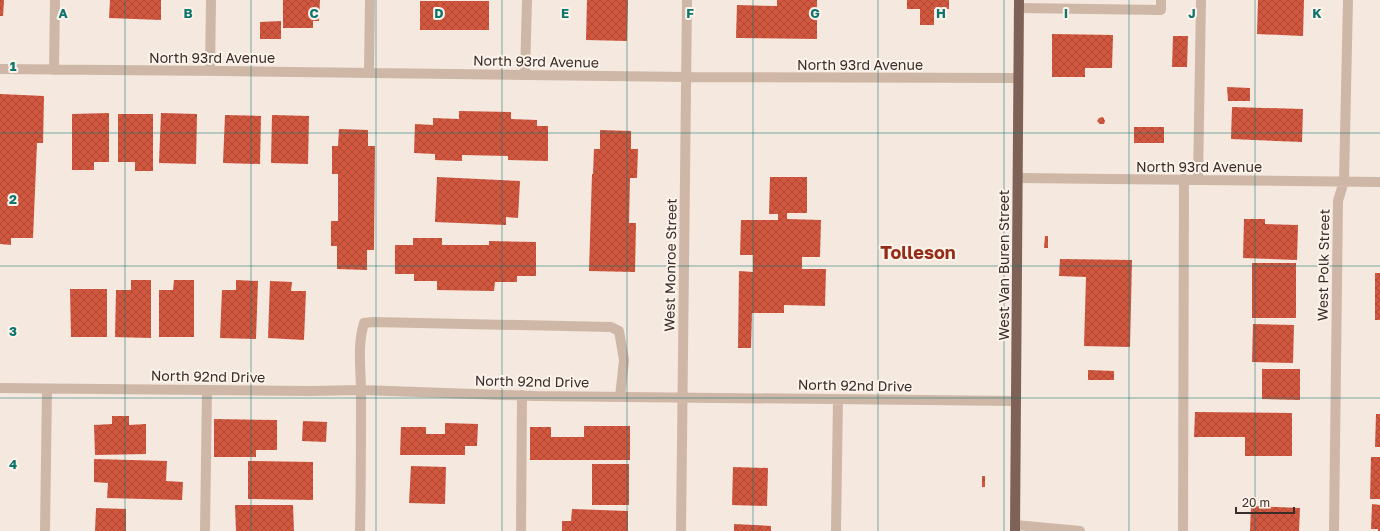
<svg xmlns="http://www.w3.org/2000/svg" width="1380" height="531" font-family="'Golos Text',sans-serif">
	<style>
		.building { fill: url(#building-cross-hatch) }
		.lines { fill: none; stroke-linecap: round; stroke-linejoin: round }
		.minor { stroke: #cfb7a8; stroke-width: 10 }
		.major { stroke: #7e6258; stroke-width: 10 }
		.grid { fill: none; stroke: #0f766e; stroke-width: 1; stroke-opacity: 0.55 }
		.labels { text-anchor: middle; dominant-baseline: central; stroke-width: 4; stroke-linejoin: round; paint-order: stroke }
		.street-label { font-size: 14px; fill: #3b2d29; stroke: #fcf3eb }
		.district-label { font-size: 18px; font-weight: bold; fill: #932c19; stroke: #fcf3eb }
		.grid-label { font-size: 13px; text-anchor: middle; font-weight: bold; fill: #0f766e; stroke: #fcf3eb; stroke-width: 4; stroke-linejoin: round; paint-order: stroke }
	</style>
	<defs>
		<pattern id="building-cross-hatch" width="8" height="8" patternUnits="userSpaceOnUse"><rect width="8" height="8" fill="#d2573f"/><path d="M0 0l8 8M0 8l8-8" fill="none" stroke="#ac4835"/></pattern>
	</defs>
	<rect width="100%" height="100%" fill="#f5e8de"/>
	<!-- building -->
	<path class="building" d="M 0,0 L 4,0 L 3,16 L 0,16 Z
		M 110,0 L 161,0 L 161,20 L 109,18 Z
		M 283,0 L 320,0 L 319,21 L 313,21 L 313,28 L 283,28 Z
		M 587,0 L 628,0 L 627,41 L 586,40 Z
		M 777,0 L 817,0 L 817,39 L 736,38 L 737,5 L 777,6 Z
		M 907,0 L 949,0 L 949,9 L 934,9 L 934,25 L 920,25 L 920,9 L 907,9 Z
		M 1258,0 L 1304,0 L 1303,36 L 1257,34 Z
		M 420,1 L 489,1 L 489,30 L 420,30 Z
		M 281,21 L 281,39 L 260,39 L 260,22 Z
		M 1052,34 L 1113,35 L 1112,68 L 1085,68 L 1085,77 L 1052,77 Z
		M 1173,36 L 1188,36 L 1187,67 L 1172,67 Z
		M 1227,87 L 1250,88 L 1250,101 L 1228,101 Z
		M 0,94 L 44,96 L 43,143 L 37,143 L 33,238 L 11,238 L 11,245 L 0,244 Z
		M 1232,107 L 1303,109 L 1302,142 L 1231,139 Z
		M 459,111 L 511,112 L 511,119 L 537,120 L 537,126 L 548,126 L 548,161 L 508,160 L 508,156 L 462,155 L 462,161 L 435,160 L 435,154 L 414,153 L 415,124 L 433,125 L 433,118 L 459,119 Z
		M 109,113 L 109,162 L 94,162 L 94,170 L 72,170 L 72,114 Z
		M 161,113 L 197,114 L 196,164 L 159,163 Z
		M 118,114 L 153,114 L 153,171 L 135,171 L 135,162 L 118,162 Z
		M 225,115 L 261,116 L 260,164 L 223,163 Z
		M 272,115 L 309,116 L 308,164 L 271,163 Z
		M 1103,117 L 1105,121 L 1104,124 L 1100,124 L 1097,121 L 1099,118 Z
		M 1134,127 L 1164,127 L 1164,143 L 1134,143 Z
		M 339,129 L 368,130 L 368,146 L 375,146 L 374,250 L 367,250 L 367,270 L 337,269 L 337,246 L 331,246 L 331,221 L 338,221 L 338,174 L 332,174 L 332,146 L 338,146 Z
		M 600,130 L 631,131 L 631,149 L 638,149 L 637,178 L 630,178 L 629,223 L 636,223 L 635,272 L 589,271 L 592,174 L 593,174 L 594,149 L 600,149 Z
		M 437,177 L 520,181 L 518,218 L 506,217 L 506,225 L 435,222 Z
		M 770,177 L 807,177 L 807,213 L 787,213 L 787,219 L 821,220 L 820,257 L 802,257 L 802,269 L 826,269 L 825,306 L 784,305 L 784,313 L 752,313 L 751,348 L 738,348 L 739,271 L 753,272 L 753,255 L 740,255 L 741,220 L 778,220 L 778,214 L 769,214 Z
		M 1244,219 L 1265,219 L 1265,224 L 1298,225 L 1297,260 L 1243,258 Z
		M 1045,236 L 1048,236 L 1048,248 L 1044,248 Z
		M 413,238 L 442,238 L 442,245 L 489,245 L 489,241 L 536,242 L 536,276 L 517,276 L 517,282 L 495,282 L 494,291 L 437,290 L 437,281 L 414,281 L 414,274 L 395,274 L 395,245 L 413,245 Z
		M 1060,259 L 1132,260 L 1130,347 L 1084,346 L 1086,277 L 1059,276 Z
		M 1252,263 L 1296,263 L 1296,318 L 1252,318 Z
		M 1375,273 L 1380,273 L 1380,320 L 1375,320 Z
		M 131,280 L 151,280 L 151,338 L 115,337 L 116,290 L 131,290 Z
		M 174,280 L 194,280 L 194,337 L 159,337 L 159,290 L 173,290 Z
		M 236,280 L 258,281 L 256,339 L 220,338 L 222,290 L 236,290 Z
		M 270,281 L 292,282 L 291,291 L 306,291 L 304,340 L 268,338 Z
		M 70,289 L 107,289 L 107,337 L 71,337 Z
		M 1253,324 L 1294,325 L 1293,363 L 1252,362 Z
		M 1262,369 L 1300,369 L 1300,400 L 1262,399 Z
		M 1088,370 L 1114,371 L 1114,380 L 1088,380 Z
		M 1195,412 L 1292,413 L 1292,456 L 1245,456 L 1245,437 L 1194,437 Z
		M 1376,414 L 1380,414 L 1380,447 L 1375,447 Z
		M 112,416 L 129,416 L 129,425 L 146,424 L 146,454 L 95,455 L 94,425 L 112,424 Z
		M 214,419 L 277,420 L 277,450 L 256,450 L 256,457 L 214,457 Z
		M 303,421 L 327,422 L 326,442 L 302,441 Z
		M 445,423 L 478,424 L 477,446 L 465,446 L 465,455 L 400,455 L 401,427 L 426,427 L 426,434 L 445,434 Z
		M 584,426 L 630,426 L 630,460 L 530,460 L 530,427 L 551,427 L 551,437 L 584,437 Z
		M 1371,457 L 1380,457 L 1380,499 L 1370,499 Z
		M 94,459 L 167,461 L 166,481 L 183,482 L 182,500 L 107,498 L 108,483 L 94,482 Z
		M 248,461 L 313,462 L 313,500 L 248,499 Z
		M 592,464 L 629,464 L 629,505 L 592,505 Z
		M 411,466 L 446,467 L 445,504 L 409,503 Z
		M 733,467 L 768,468 L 767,506 L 732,505 Z
		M 982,476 L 985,476 L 985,487 L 982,487 Z
		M 1372,504 L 1380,505 L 1380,531 L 1378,531 L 1378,529 L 1371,529 Z
		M 235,505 L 293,505 L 294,531 L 236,531 Z
		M 1251,506 L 1300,508 L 1299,531 L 1250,531 Z
		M 96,508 L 126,509 L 126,531 L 95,531 Z
		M 572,509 L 628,511 L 628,531 L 562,531 L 562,521 L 571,521 Z
		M 734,524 L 771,526 L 771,531 L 734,531 Z"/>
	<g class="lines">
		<!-- minor -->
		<path class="minor" d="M 1019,8 L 1161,10 L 1161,0
			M 0,69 L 223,71 L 686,77 L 1018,78
			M 54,70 L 55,0
			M 210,71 L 211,0
			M 369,72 L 370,0
			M 525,75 L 527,0
			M 1018,178 L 1380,182
			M 1198,179 L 1201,0
			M 0,388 L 311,391 L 361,390 L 535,396 L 1016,401
			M 1015,525 L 1080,531
			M 45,531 L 47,389
			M 205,531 L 207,390
			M 360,531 C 361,485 361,439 361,393 C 361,369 357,346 364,323 L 373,322 L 611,327 L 619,331 L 624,360 L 620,397
			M 521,531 L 522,395
			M 681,531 L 687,0
			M 836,531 L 838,399
			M 1183,531 L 1184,179
			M 1334,531 L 1338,201 L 1344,181 L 1348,0"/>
		<!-- major -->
		<path class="major" d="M 1015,531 L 1019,0"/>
	</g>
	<!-- grid -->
	<path class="grid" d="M 125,0 L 125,531M 251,0 L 251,531M 376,0 L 376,531M 502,0 L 502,531M 627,0 L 627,531M 753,0 L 753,531M 878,0 L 878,531M 1004,0 L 1004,531M 1129,0 L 1129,531M 1255,0 L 1255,531M 0,133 L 1380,133M 0,266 L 1380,266M 0,398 L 1380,398"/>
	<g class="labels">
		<!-- street labels -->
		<g class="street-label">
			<text x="212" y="57">North 93rd Avenue</text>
			<text transform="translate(536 61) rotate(1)">North 93rd Avenue</text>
			<text x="860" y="64">North 93rd Avenue</text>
			<text x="1199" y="166">North 93rd Avenue</text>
			<text transform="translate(670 265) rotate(-89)">West Monroe Street</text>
			<text transform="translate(1003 265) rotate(-90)">West Van Buren Street</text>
			<text transform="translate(1323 265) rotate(-89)">West Polk Street</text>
			<text transform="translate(208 376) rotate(1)">North 92nd Drive</text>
			<text transform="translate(532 381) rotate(1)">North 92nd Drive</text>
			<text transform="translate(855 385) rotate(1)">North 92nd Drive</text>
		</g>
		<!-- district labels -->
		<g class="district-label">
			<text x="918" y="252">Tolleson</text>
		</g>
	</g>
	<g class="grid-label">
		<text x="63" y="18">A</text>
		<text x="188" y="18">B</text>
		<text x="314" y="18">C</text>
		<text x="439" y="18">D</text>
		<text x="565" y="18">E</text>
		<text x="690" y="18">F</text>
		<text x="815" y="18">G</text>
		<text x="941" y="18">H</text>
		<text x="1066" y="18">I</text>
		<text x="1192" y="18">J</text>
		<text x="1317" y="18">K</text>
		<text x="13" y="71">1</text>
		<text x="13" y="204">2</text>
		<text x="13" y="336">3</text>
		<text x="13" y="469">4</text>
	</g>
	<!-- scale -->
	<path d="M1236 507v6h58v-6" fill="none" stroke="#3b2d29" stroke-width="2"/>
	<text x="1242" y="507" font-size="12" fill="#3b2d29" stroke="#fcf3eb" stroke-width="3" paint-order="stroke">20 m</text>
</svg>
